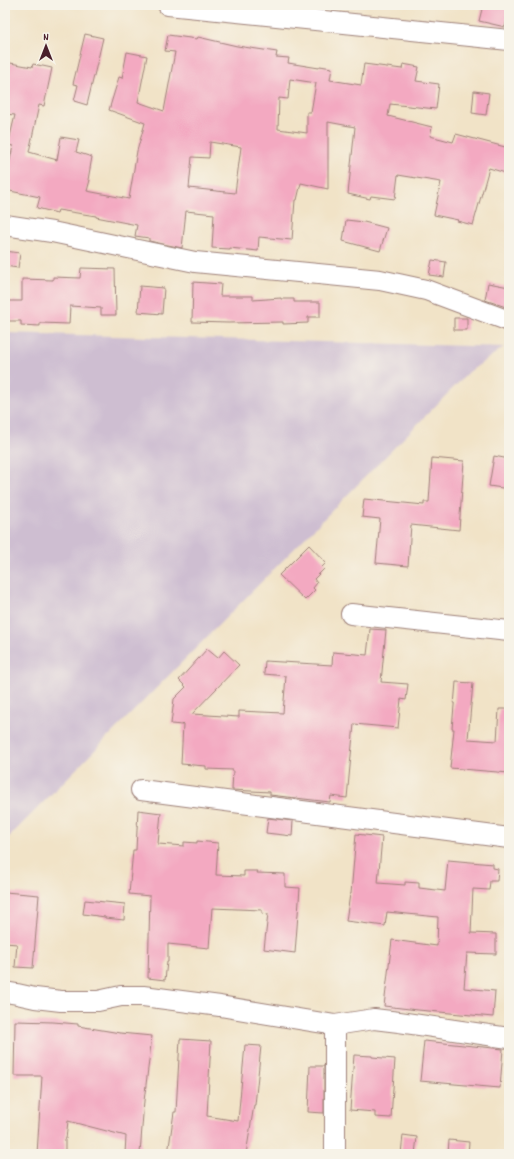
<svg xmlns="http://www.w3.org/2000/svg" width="514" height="1159" font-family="Dekko,sans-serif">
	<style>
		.industrial { fill: #cebed1 }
		.building { fill: #f3a9c1; fill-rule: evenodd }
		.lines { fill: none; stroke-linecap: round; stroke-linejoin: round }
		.street-casing { stroke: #9e8179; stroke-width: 22 }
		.street { stroke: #fff; stroke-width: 20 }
	</style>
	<rect width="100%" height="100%" fill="#f7f3e8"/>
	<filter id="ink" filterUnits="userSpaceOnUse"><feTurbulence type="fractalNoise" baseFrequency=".025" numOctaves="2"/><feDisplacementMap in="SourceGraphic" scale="8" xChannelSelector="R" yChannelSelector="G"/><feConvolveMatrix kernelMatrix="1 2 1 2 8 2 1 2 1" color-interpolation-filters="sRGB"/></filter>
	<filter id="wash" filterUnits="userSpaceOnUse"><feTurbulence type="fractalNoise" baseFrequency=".012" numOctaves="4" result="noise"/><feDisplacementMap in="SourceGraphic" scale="16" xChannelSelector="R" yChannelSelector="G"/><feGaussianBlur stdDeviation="0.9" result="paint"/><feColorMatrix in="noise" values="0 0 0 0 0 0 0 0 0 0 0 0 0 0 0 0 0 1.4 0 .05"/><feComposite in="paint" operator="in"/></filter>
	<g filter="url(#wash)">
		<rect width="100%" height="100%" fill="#f1e3c7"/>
		<!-- industrial -->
		<path class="industrial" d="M 5,333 L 504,347 L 469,372 L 5,841 Z"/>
		<g id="blocks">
			<!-- building -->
			<path class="building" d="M 483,5 L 509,5 L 507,13 L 509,13 L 505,27 L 479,21 Z
				M 85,34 L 103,38 L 87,105 L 74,101 L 78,85 L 73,84 Z
				M 168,35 L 197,39 L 198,37 L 237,46 L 277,52 L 276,57 L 289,58 L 288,63 L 319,68 L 320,66 L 332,68 L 330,80 L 361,85 L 364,64 L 402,69 L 403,64 L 419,67 L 416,81 L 439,84 L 436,109 L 390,104 L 388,116 L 432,127 L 430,136 L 453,142 L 456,134 L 509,148 L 509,174 L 489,168 L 473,225 L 457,221 L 458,220 L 434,215 L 441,182 L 398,175 L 395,199 L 371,196 L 370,199 L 348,194 L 355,127 L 328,122 L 328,189 L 301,183 L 297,200 L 295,200 L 292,240 L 259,237 L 258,251 L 230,248 L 230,249 L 212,248 L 214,214 L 186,211 L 182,248 L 149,241 L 149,238 L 135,236 L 137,225 L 96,217 L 96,216 L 58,210 L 57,213 L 37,208 L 40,197 L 5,190 L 5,183 L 13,146 L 8,145 L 15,115 L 5,114 L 5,62 L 32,67 L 33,64 L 52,68 L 44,106 L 39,105 L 29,152 L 57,160 L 61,137 L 79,140 L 76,152 L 92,157 L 88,180 L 90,180 L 87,191 L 129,199 L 137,151 L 145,123 L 109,110 L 119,77 L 122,78 L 127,52 L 147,56 L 138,102 L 164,111 L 175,52 L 165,51 ZM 290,79 L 316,83 L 311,112 L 307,112 L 307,133 L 278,129 L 279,98 L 288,99 ZM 210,142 L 241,147 L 235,193 L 189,188 L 192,157 L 209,158 Z
				M 474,91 L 489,93 L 486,115 L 472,113 Z
				M 346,220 L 364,222 L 387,228 L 380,251 L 343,241 Z
				M 5,251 L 20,253 L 18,268 L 5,266 Z
				M 432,260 L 446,262 L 444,277 L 429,275 Z
				M 81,268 L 115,269 L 116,315 L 101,315 L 101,308 L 70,306 L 69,324 L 40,323 L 40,326 L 21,325 L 21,321 L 5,321 L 5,301 L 22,301 L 22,279 L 53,280 L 53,277 L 80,278 Z
				M 193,282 L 221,284 L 220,296 L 253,296 L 253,300 L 281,298 L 281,299 L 294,299 L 294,302 L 320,302 L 320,317 L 308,317 L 308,323 L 283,324 L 283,322 L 228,323 L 192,322 Z
				M 488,283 L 509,287 L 506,307 L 485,300 Z
				M 140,286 L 164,288 L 162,314 L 138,312 Z
				M 454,318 L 467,318 L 467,330 L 454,330 Z
				M 494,456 L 509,459 L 509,489 L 489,486 Z
				M 432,458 L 464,461 L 459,530 L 411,525 L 408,566 L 376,563 L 380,519 L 362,517 L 364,499 L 424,505 L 424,502 L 429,502 Z
				M 309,545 L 326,563 L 322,567 L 324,569 L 314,579 L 317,583 L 313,588 L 315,590 L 305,600 L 279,575 Z
				M 370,629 L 386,630 L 381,682 L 408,684 L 406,700 L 401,699 L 398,728 L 354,724 L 347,798 L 331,796 L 330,802 L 270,795 L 270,792 L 232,790 L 233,770 L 206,769 L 206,766 L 181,764 L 183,724 L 182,725 L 171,724 L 174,699 L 186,687 L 179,680 L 207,649 L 218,658 L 224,651 L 239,665 L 192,714 L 239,717 L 239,711 L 283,713 L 286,676 L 264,674 L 265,661 L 332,665 L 333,652 L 367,655 Z
				M 456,682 L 473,683 L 468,739 L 497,741 L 499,709 L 509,709 L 509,773 L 450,768 L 454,729 L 452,729 Z
				M 138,810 L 161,813 L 158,844 L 184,846 L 184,842 L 197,843 L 197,841 L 218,843 L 216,875 L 244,876 L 244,871 L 258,871 L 257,873 L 285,874 L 285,887 L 300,888 L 295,953 L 264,949 L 268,914 L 262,913 L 262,910 L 212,908 L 209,948 L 168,944 L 168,962 L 167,962 L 165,980 L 148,978 L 150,896 L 129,894 L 133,850 L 136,850 Z
				M 268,818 L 293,821 L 292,836 L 266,833 Z
				M 356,834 L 382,837 L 378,883 L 405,885 L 405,882 L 419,883 L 419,888 L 445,891 L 448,860 L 493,864 L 493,868 L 498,869 L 497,881 L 490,881 L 489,890 L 473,889 L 471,933 L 496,934 L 496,954 L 467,953 L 464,988 L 495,991 L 493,1017 L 418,1010 L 384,1006 L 392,940 L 437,946 L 438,917 L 387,912 L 385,926 L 346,921 L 350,894 L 351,894 Z
				M 5,892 L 39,895 L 33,968 L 15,967 L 17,944 L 5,943 Z
				M 85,900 L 125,904 L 124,920 L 105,918 L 105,917 L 83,914 Z
				M 15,1021 L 53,1022 L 78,1024 L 78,1026 L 120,1033 L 152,1036 L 144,1101 L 140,1154 L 125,1154 L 126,1136 L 68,1121 L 66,1139 L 65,1139 L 65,1154 L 37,1154 L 42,1076 L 14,1076 Z
				M 180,1039 L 211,1041 L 207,1116 L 238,1121 L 245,1045 L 261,1046 L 255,1105 L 254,1105 L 246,1154 L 168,1154 L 174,1112 L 176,1112 Z
				M 424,1041 L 503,1049 L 500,1088 L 420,1081 Z
				M 354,1055 L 372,1056 L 372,1057 L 395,1059 L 391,1118 L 375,1117 L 375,1112 L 350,1110 Z
				M 310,1066 L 324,1066 L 324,1113 L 308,1112 Z
				M 403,1135 L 417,1137 L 415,1154 L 401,1154 Z
				M 449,1140 L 469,1142 L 468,1154 L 448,1154 Z"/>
		</g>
	</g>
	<g filter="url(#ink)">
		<use href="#blocks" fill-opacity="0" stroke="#9e8179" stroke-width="1"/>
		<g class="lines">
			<defs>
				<path id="street" d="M 168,5 L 509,40
					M 5,225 L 52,232 L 195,262 L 380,280 L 426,290 L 509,321
					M 351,614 L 509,631
					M 141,790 L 509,838
					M 5,992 L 17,994 L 35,998 L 61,1001 L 98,1001 L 121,996 L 143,996 L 220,1006 L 335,1025 L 374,1019 L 399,1022 L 509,1038
					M 335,1025 L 335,1154"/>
			</defs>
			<!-- street casing -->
			<use href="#street" class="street-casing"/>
			<!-- street -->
			<use href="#street" class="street"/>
		</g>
	</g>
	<!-- margin -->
	<rect width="514" height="1159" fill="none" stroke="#f7f3e8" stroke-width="20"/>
	<!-- north arrow -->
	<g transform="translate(46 46)" stroke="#f7f3e8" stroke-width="3" paint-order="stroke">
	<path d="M0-3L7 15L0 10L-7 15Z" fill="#4a1f2b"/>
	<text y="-6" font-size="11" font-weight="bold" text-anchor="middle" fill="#4a1f2b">N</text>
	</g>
</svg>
